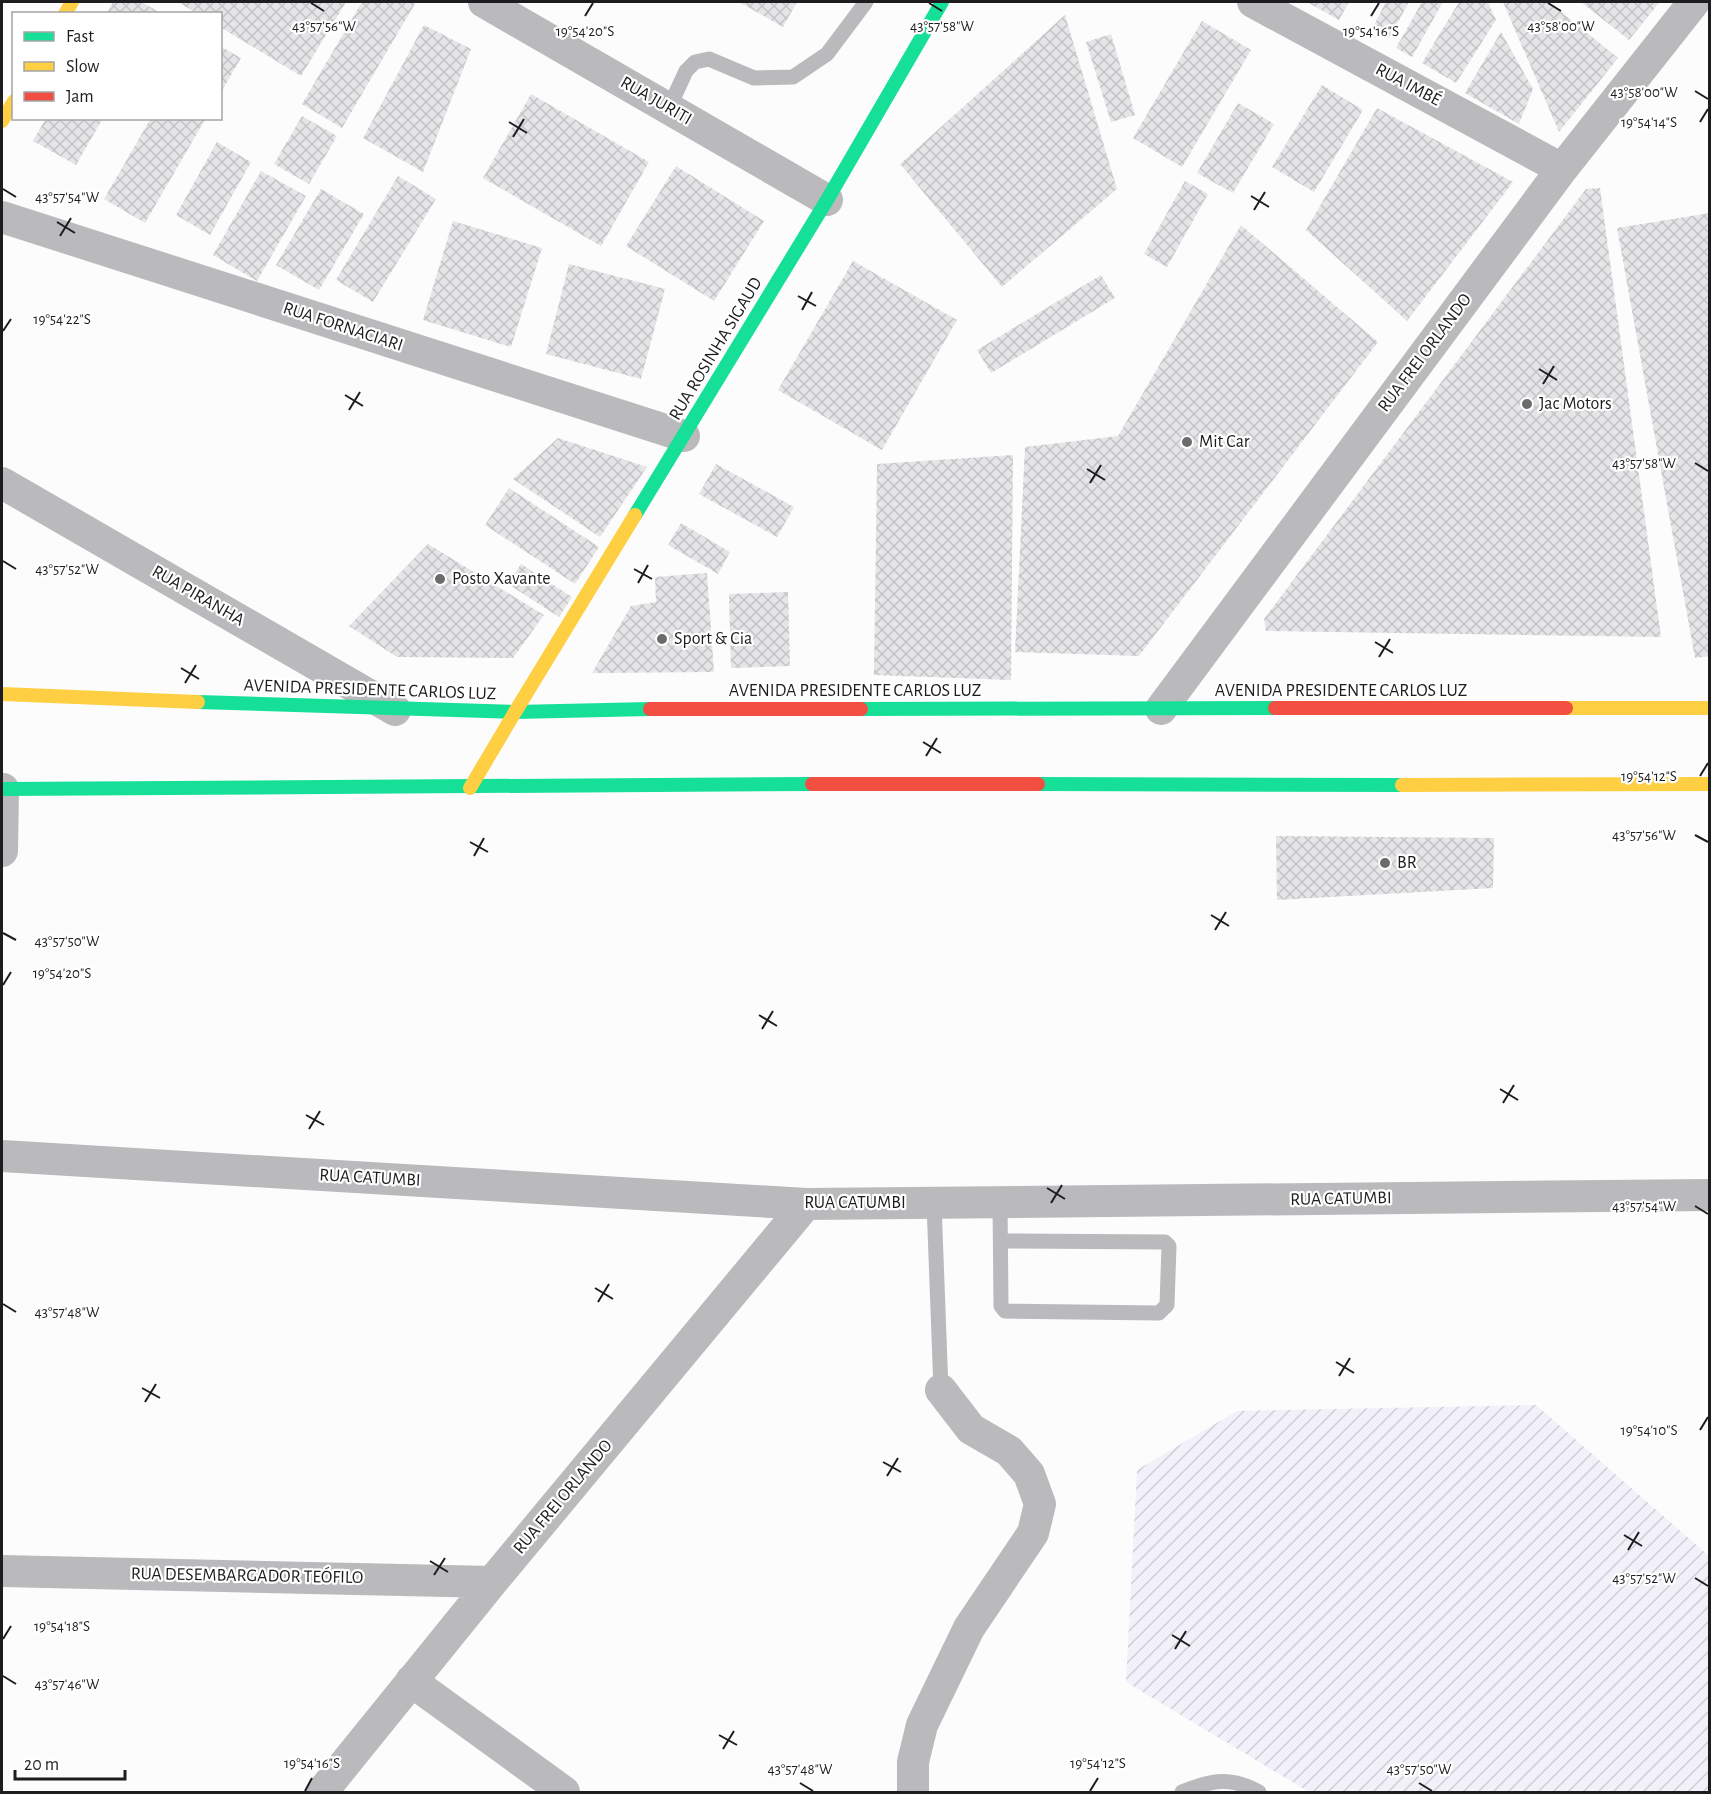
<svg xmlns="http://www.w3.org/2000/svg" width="1711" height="1794" font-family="'Alegreya Sans',sans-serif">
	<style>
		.industrial { fill: url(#industrial-furrows) }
		.building { fill: url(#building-cross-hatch) }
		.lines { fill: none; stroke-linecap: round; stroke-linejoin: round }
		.lane { stroke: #bab9bb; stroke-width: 15 }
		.street { stroke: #bab9bb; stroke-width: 32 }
		.fast { stroke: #16e098; stroke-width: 14 }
		.slow { stroke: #ffcf43; stroke-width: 14 }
		.jam { stroke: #f24e42; stroke-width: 14 }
		.ticks { fill: none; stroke: #1d1c1f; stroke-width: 2 }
		.poi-dot { fill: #6b6a6d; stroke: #fff; stroke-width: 2 }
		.labels { text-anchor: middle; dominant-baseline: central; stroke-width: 4.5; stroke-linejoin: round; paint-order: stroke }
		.street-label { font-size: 18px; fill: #1d1c1f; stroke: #fff }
		.poi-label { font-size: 18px; fill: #1d1c1f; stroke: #fff; text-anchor: start }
		.ticks-label { font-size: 15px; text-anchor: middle; fill: #1d1c1f; stroke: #fff; stroke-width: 4.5; stroke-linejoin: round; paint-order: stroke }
	</style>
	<defs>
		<pattern id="industrial-furrows" width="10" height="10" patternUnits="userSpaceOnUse" patternTransform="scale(1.5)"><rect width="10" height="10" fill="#f2f0f9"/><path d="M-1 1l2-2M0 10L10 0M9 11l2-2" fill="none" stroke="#cfcdd5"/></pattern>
		<pattern id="building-cross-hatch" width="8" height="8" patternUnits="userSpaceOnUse" patternTransform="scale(1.5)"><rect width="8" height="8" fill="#e5e4e6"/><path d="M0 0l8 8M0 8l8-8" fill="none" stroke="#c4c3c5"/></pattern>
	</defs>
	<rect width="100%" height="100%" fill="#fcfcfd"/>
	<!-- industrial -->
	<path class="industrial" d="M 1536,1405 L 1709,1556 L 1709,1792 L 1309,1792 L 1126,1682 L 1137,1470 L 1237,1411 Z"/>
	<!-- building -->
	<path class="building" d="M 113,2 L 142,2 L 162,14 L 106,14 Z
		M 178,2 L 346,2 L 301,76 L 220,27 L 220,14 L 198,14 Z
		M 362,2 L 416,2 L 342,128 L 302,104 Z
		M 739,2 L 797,2 L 783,27 Z
		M 1307,2 L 1349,2 L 1339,20 Z
		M 1386,2 L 1409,2 L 1389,38 L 1372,29 Z
		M 1422,2 L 1443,2 L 1412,57 L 1396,48 Z
		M 1459,2 L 1488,2 L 1496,20 L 1456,83 L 1422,63 Z
		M 1503,2 L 1549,2 L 1618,58 L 1559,132 Z
		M 1581,2 L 1657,2 L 1659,3 L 1629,40 Z
		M 1065,15 L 1117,189 L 1002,287 L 900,164 Z
		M 1202,21 L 1251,50 L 1182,167 L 1133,138 Z
		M 424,25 L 471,49 L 423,172 L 363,138 Z
		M 1501,32 L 1533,89 L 1519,124 L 1465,93 Z
		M 1111,34 L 1135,115 L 1111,122 L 1086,42 Z
		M 220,46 L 241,58 L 220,94 Z
		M 1322,85 L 1363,110 L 1314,192 L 1272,167 Z
		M 531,94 L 649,162 L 601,246 L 483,178 Z
		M 1238,103 L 1274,124 L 1233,193 L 1197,173 Z
		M 1377,108 L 1513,182 L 1407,321 L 1306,230 Z
		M 302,116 L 337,136 L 309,184 L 274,164 Z
		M 46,118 L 103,118 L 76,165 L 33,141 Z
		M 151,118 L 206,118 L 145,223 L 104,199 Z
		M 217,142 L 251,162 L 210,235 L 176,215 Z
		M 676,166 L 764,221 L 714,301 L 626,246 Z
		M 261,171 L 306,196 L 257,281 L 213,255 Z
		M 398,176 L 436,199 L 373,302 L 336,280 Z
		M 1185,181 L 1208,194 L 1167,267 L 1144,254 Z
		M 1600,188 L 1661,637 L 1266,631 L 1264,619 L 1586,189 Z
		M 321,189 L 364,214 L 319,290 L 276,265 Z
		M 1710,213 L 1710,656 L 1695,658 L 1617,228 Z
		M 453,221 L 542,248 L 511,347 L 423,320 Z
		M 1241,225 L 1378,342 L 1139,656 L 1015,652 L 1025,447 L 1118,436 Z
		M 853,261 L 957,320 L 882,450 L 778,390 Z
		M 569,264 L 665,289 L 641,379 L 546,354 Z
		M 1101,275 L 1115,298 L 991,373 L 977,350 Z
		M 558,438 L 647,467 L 600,537 L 513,479 Z
		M 1013,455 L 1011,680 L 874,675 L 877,464 Z
		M 716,464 L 794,507 L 777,537 L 699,494 Z
		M 509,488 L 599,547 L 575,584 L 485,525 Z
		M 681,523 L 730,552 L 718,574 L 668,545 Z
		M 428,544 L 544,615 L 513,658 L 397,657 L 349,626 Z
		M 521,564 L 572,597 L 559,617 L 508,584 Z
		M 707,573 L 714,672 L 592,673 L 631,606 L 656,602 L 655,577 Z
		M 788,592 L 790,666 L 731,668 L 729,594 Z
		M 1276,836 L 1494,838 L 1493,888 L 1277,900 Z"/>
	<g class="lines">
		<!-- lane -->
		<path class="lane" d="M 669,108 L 686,71 L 695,62 L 709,59 L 754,78 L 793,77 L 827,54 L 866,2
			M 1000,1202 L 1001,1306 L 1005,1311 L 1159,1313 L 1167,1305 L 1169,1246 L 1165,1242 L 1001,1241
			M 934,1203 L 941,1390
			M 1182,1792 C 1211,1780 1231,1776 1259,1792"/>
		<!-- street -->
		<path class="street" d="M 484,2 L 827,200
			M 1253,2 L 1562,169
			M 2,217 L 684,436
			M 2,483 L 395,710
			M 1161,709 L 1562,169 L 1694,2
			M 2,851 L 3,789
			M 2,1156 L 806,1204 L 1710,1195
			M 2,1571 L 492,1582
			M 411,1681 L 564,1792
			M 322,1792 L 492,1582 L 806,1204
			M 913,1792 L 913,1762 L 922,1725 L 969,1628 L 1033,1533 L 1040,1504 L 1029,1474 L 1009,1451 L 971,1429 L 941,1390"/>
		<!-- fast -->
		<path class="fast" d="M 635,515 L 827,200 L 942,2
			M 198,702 L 515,712 L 650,709
			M 861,709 L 1275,708
			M 1038,784 L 1402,785
			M 2,789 L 812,784"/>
		<!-- slow -->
		<path class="slow" d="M 65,14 L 72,2
			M 2,121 L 14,101
			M 2,694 L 198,702
			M 1566,708 L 1710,708
			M 515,712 L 635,515
			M 1402,785 L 1710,784
			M 470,788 L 515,712"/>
		<!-- jam -->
		<path class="jam" d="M 1275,708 L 1566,708
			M 650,709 L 861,709
			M 812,784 L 1038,784"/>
	</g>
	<!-- ticks -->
	<path class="ticks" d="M 311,3 L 324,11M 929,3 L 942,11M 1548,3 L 1561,11M 585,16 L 593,3M 1371,16 L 1379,3M 1695,91 L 1708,99M 509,122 L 527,133M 1700,122 L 1708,109M 513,137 L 524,119M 3,189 L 16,197M 1251,196 L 1269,207M 1254,210 L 1265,192M 57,222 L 75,233M 60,236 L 71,218M 798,296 L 816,306M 802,310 L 812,292M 3,331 L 11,319M 1539,369 L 1557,380M 1543,384 L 1554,366M 345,395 L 363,406M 349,410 L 360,392M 1695,463 L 1708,471M 1087,469 L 1105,480M 1090,483 L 1101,465M 3,561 L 16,569M 634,569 L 652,579M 638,583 L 648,565M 1375,642 L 1393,653M 1379,657 L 1390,639M 181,668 L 199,679M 185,683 L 196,665M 923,742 L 941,753M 926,756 L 937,738M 1700,776 L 1708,763M 1695,835 L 1708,842M 470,842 L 488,852M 474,856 L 484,838M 1211,915 L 1229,926M 1215,930 L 1226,912M 3,933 L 16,940M 3,985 L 11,972M 759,1015 L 777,1026M 762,1029 L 773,1011M 1500,1089 L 1518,1100M 1503,1103 L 1514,1085M 306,1115 L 324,1125M 309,1129 L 320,1111M 1047,1188 L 1065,1199M 1051,1203 L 1062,1185M 1695,1206 L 1708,1214M 595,1288 L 613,1299M 598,1302 L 609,1284M 3,1304 L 16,1312M 1336,1362 L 1354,1373M 1339,1376 L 1350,1358M 142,1388 L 160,1398M 145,1402 L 156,1384M 1700,1430 L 1708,1417M 883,1462 L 901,1472M 887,1476 L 898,1458M 1624,1535 L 1642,1546M 1628,1550 L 1639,1532M 430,1561 L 448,1572M 434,1575 L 445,1558M 1695,1578 L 1708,1586M 1172,1635 L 1190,1646M 3,1639 L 11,1626M 1175,1649 L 1186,1631M 3,1676 L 16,1684M 719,1735 L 737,1745M 723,1749 L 734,1731M 800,1783 L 813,1791M 1419,1783 L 1432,1791M 305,1791 L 312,1778M 1090,1791 L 1098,1778"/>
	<!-- markers -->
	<g class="poi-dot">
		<circle cx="1527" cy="404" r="6"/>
		<circle cx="1187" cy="442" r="6"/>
		<circle cx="440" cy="579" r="6"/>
		<circle cx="662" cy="639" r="6"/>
		<circle cx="1385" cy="863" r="6"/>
	</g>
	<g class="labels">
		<!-- street labels -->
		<g class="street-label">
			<text transform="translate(1408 85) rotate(28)">RUA IMBÉ</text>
			<text transform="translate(656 101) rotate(30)">RUA JURITI</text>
			<text transform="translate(343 327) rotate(18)">RUA FORNACIARI</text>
			<text transform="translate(716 349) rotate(-59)">RUA ROSINHA SIGAUD</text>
			<text transform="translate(1425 353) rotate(-53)">RUA FREI ORLANDO</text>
			<text transform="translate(198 596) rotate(30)">RUA PIRANHA</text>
			<text transform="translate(370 690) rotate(2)">AVENIDA PRESIDENTE CARLOS LUZ</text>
			<text x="855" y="691">AVENIDA PRESIDENTE CARLOS LUZ</text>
			<text x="1341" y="691">AVENIDA PRESIDENTE CARLOS LUZ</text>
			<text transform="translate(370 1178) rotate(3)">RUA CATUMBI</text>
			<text transform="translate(1341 1199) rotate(-1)">RUA CATUMBI</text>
			<text x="855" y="1203">RUA CATUMBI</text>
			<text transform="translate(563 1497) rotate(-50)">RUA FREI ORLANDO</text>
			<text transform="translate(247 1576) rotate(1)">RUA DESEMBARGADOR TEÓFILO</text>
		</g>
		<!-- poi labels -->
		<g class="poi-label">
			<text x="1539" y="404">Jac Motors</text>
			<text x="1199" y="442">Mit Car</text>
			<text x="452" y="579">Posto Xavante</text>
			<text x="674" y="639">Sport &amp; Cia</text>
			<text x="1397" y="863">BR</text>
		</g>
	</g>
	<g class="ticks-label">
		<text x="324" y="31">43°57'56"W</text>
		<text x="942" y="31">43°57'58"W</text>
		<text x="1561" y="31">43°58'00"W</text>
		<text x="585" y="36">19°54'20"S</text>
		<text x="1371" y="36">19°54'16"S</text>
		<text x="1644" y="97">43°58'00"W</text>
		<text x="1649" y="127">19°54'14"S</text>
		<text x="67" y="202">43°57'54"W</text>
		<text x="62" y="324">19°54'22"S</text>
		<text x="1644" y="468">43°57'58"W</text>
		<text x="67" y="574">43°57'52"W</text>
		<text x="1649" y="781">19°54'12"S</text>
		<text x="1644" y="840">43°57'56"W</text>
		<text x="67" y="946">43°57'50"W</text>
		<text x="62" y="978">19°54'20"S</text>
		<text x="1644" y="1211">43°57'54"W</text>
		<text x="67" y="1317">43°57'48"W</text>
		<text x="1649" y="1435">19°54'10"S</text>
		<text x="1644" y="1583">43°57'52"W</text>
		<text x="62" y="1631">19°54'18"S</text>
		<text x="67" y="1689">43°57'46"W</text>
		<text x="312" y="1768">19°54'16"S</text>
		<text x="1098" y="1768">19°54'12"S</text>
		<text x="800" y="1774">43°57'48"W</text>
		<text x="1419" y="1774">43°57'50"W</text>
	</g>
	<!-- border -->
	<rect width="1711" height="1794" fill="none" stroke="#1d1c1f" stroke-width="6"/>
	<!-- legend -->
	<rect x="12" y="12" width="210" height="108" fill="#ffffff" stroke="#a5a4a5" stroke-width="1.5"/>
	<rect x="24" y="32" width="30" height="9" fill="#16e098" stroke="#a5a4a5" stroke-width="1.5"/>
	<text x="66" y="42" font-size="18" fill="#1d1c1f">Fast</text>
	<rect x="24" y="62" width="30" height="9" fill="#ffcf43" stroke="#a5a4a5" stroke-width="1.5"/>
	<text x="66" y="72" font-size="18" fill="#1d1c1f">Slow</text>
	<rect x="24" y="92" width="30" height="9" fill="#f24e42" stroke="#a5a4a5" stroke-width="1.5"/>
	<text x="66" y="102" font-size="18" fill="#1d1c1f">Jam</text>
	<!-- scale -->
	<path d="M15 1770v9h110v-9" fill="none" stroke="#1d1c1f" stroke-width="3"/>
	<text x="24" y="1770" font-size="18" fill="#1d1c1f" stroke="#ffffff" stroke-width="4.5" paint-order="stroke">20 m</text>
</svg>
